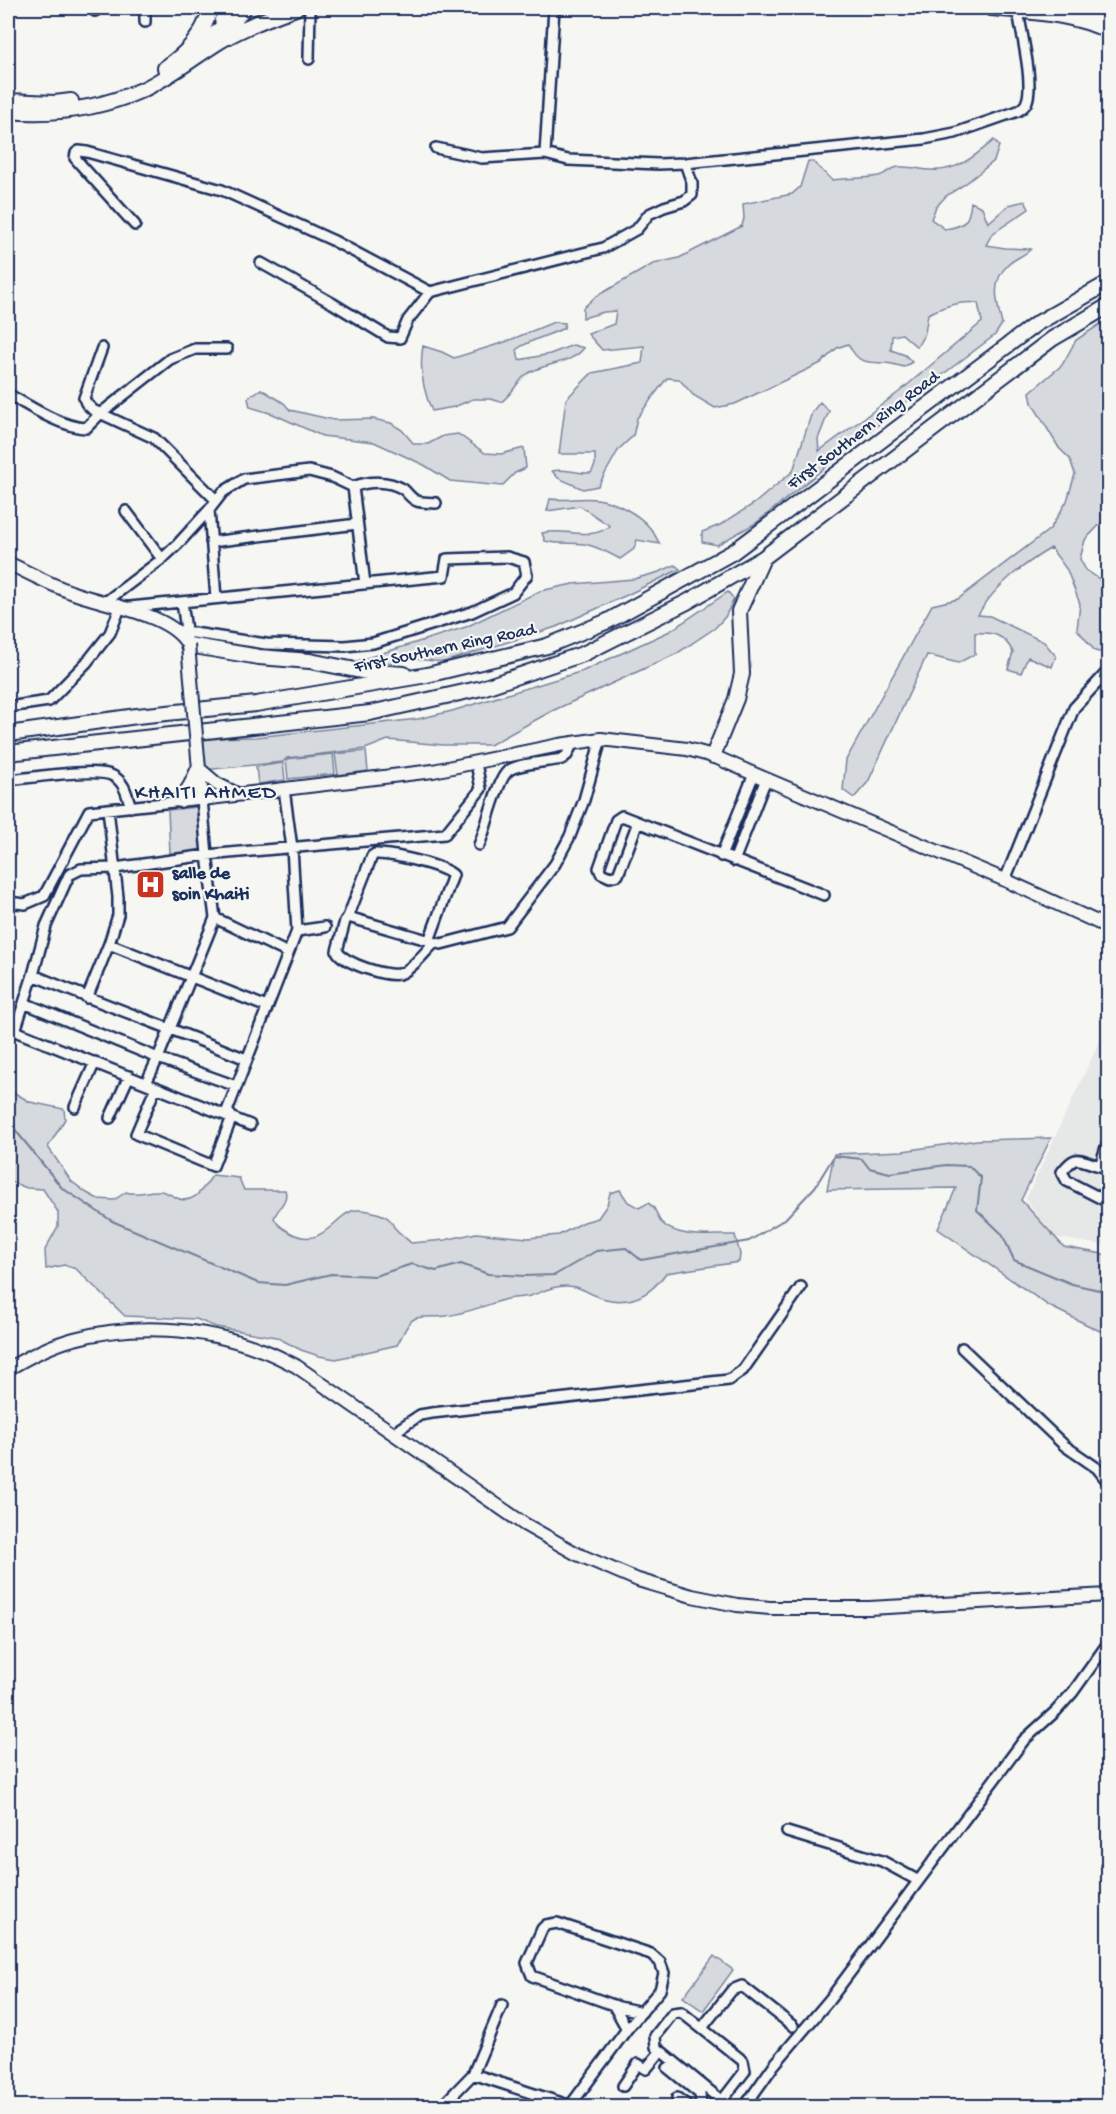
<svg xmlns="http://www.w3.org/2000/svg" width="1116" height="2114" font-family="'Gochi Hand',sans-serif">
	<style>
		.built { fill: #e6e7e7 }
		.green { fill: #d6d9dd; stroke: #78849e; stroke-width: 1.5 }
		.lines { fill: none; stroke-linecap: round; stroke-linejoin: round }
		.stream { stroke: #717e99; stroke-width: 2 }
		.minor-casing { stroke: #1b2f5e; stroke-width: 14 }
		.major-casing { stroke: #1b2f5e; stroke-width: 16 }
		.highway-casing { stroke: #1b2f5e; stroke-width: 18 }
		.minor { stroke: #f6f6f2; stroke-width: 9 }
		.major { stroke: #f6f6f2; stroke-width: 12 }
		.highway { stroke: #f6f6f2; stroke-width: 14 }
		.major-bridge-casing { stroke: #1b2f5e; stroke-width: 16; stroke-linecap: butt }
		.major-bridge { stroke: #f6f6f2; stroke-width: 12 }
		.labels { text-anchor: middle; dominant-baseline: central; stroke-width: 4.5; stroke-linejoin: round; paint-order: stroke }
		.street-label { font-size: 18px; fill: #1b2f5e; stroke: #f6f6f2 }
		.poi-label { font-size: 18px; font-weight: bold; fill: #1b2f5e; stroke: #f6f6f2; text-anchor: start }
		.quarter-label { font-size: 21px; letter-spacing: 1.5px; fill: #1b2f5e; stroke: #f6f6f2 }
	</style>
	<rect width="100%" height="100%" fill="#f6f6f2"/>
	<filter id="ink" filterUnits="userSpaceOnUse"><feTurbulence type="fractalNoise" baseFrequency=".0167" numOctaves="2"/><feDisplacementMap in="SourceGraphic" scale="12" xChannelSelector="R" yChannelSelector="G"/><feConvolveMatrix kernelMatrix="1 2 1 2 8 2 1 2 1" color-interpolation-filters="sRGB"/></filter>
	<g filter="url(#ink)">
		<!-- built -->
		<path class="built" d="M 1108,1023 L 1108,1246 L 1052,1237 L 1026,1199 Z"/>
		<!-- green -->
		<path class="green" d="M 994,140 L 999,146 L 994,161 L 965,184 L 946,196 L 936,207 L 931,219 L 945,229 C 965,226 969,222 971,202 L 982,207 L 988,223 L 1009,205 L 1025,201 L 1029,209 L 992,234 L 986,245 L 1005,248 L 1031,249 C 1024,256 1015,258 1008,265 C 990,281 997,304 1002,324 L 995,335 L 909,400 L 756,523 L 717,545 L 702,542 L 702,532 L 720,525 L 755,503 L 793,471 L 812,412 L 820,402 L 829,411 L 818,439 L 819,451 L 899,392 L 982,322 L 978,303 C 959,301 945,306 928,314 L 925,333 L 917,347 L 902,334 L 892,336 L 891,350 L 905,355 L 912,362 L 904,367 C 898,366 891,363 884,363 C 864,362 859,364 848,344 L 837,348 L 821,363 L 735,404 L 715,408 L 693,395 L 679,379 L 667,378 L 637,418 L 633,436 L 619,449 L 598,486 L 583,489 L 558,478 L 552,471 C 566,468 576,474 591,473 L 595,465 L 595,454 L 559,454 L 566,399 L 592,373 L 642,363 L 644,346 L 602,350 L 588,334 L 614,324 L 616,311 L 604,312 L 583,318 L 583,308 L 595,297 L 653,264 L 679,258 L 742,226 L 744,218 L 743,204 L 792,194 L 800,187 L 808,161 L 813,162 L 832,180 C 847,178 863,179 879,176 C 886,174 891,167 900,167 C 911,166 921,170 932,170 C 957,172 976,155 994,140 Z
			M 1108,319 L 1108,516 L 1085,540 L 1080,559 L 1086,570 L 1108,585 L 1108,654 L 1095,651 L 1077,629 L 1080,604 L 1067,570 L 1051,548 C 1023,565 994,586 978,615 L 990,616 L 1044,642 L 1056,656 L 1052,667 L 1028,657 L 1021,673 L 1008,669 L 1013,652 C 1004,635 994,632 975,633 L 975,654 L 958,663 L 927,655 L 868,782 L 854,798 L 843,790 L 846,760 L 932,605 L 958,599 L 1050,529 L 1067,501 L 1075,474 L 1070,459 L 1059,448 L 1032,403 L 1030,392 L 1062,365 L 1076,340 Z
			M 554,322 L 565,323 L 564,328 C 548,336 532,339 517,349 L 519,360 L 550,354 L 573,345 L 584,348 C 571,365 545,362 527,374 C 517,381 512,395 501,402 L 490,399 L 473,399 L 454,407 L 432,411 C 423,390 419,368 423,346 L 442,352 L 454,358 L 505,342 Z
			M 261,389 L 284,403 L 290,410 L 334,420 L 373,419 L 391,423 L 402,430 L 414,444 L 428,444 L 443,436 L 458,434 L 485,453 L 501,454 L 524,448 L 526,468 L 515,473 L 502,486 L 450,481 L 424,465 L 374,442 L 322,436 L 273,414 L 250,407 L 248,398 Z
			M 550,499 C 566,501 581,497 597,499 C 614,501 639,514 650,528 C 654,532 656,538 660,544 L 637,540 L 634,549 L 620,559 C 609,553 596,546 584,544 C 569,542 561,545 545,541 L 542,533 C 564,527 590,542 610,526 L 580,506 L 547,511 Z
			M 675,565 L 680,569 L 627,595 L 556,627 L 444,662 L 415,659 L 382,664 L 354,662 L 466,627 L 540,591 L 573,584 L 634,579 L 659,572 Z
			M 728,592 L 734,599 L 725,617 L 715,628 L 676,654 L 552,711 L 490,745 L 443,745 L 388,740 L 365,749 L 287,758 L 283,762 L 204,770 L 202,738 L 256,737 L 418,719 L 452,711 L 583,671 L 670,631 Z
			M 366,751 L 368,771 L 338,775 L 335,754 Z
			M 333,754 L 335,774 L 288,779 L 286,759 Z
			M 283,763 L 285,780 L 258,784 L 256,767 Z
			M 197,807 L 202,852 L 170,853 L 168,810 Z
			M 8,1089 L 30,1102 L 64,1109 L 65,1119 L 48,1147 L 71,1181 L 87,1193 L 98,1199 L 114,1200 L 126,1192 C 138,1196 147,1190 159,1191 C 166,1191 171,1195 177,1198 C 195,1206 203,1187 213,1175 L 239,1178 L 244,1190 L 285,1190 C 289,1200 278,1208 274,1218 C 278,1226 283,1228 291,1233 C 325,1251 336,1210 358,1210 C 366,1210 383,1213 389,1219 C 392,1221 392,1224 394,1227 C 399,1233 406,1238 411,1243 L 445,1240 L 476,1233 L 528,1238 L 559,1235 L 584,1222 L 598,1218 L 607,1205 L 610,1193 L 620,1190 L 628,1202 L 639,1208 L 648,1203 C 658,1209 655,1215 661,1222 C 678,1240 713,1234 735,1235 L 740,1254 L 739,1262 L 666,1273 C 649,1297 628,1307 599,1297 C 587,1293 579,1285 565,1286 C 552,1286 542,1292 530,1296 C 522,1298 512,1297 503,1300 C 484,1306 466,1313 446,1316 C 437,1318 422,1315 414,1319 C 406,1323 402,1338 397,1345 L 336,1359 L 319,1356 L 301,1350 L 276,1337 L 216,1327 L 196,1319 L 125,1316 L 76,1269 L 64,1265 L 46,1269 L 45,1250 L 58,1226 L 58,1212 L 43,1189 L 27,1188 L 8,1181 Z
			M 1051,1138 L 1021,1200 L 1064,1247 L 1108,1255 L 1108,1335 L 1049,1306 L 938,1229 L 956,1188 L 827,1190 L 834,1154 L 903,1151 L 977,1140 Z
			M 714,1956 L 733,1970 L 703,2011 L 683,1997 Z"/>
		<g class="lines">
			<!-- stream -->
			<path class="stream" d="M 8,1121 L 62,1188 L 112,1221 L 258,1283 L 285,1285 L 331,1274 L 375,1276 L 412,1264 L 436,1271 L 461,1264 L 488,1274 L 525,1276 L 555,1275 L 596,1251 L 626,1248 L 641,1260 L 749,1241 L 785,1219 L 815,1187 L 834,1156 L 862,1159 L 869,1168 L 890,1173 L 946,1165 L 969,1166 L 981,1178 L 977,1210 L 1002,1234 L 1014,1260 L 1072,1284 L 1108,1292"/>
			<defs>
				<path id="minor" d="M 95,11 L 96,8
					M 145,22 L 145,8
					M 309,59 L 310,8
					M 436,148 L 482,158 L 545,154 L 568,160 L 658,164 L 685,163 L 924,139 L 955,133 L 1018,111 C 1022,108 1026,106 1027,101 C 1034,83 1021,31 1018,11
					M 545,154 L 554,8
					M 135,225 L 81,165 L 75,158 L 76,153 L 79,151 L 87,152 L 222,190 L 332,240 L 430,292
					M 261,263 L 332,303 L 388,337 L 400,338 L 408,320 L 430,292 L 603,248 L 637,229 L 649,214 L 664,207 L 684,201 L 692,195 L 692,183 L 685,163
					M 102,348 L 84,398 L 86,403 L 93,410 L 154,438 L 216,500
					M 8,394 C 29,406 61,427 86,428 L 101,413 L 170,359 L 195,349 L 227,349
					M 353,487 C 369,481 388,480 403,489 C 408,493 411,499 417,501 C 423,503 430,502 436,503
					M 126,511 L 162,559
					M 211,542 L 357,524
					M 216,598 L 209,510 L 223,492 L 244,479 L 309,471 L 332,477 L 353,487 L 365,584
					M 182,602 L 187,637
					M 104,603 L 162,559 L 177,545 L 209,510
					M 8,707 L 49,701 L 87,662 L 110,633 L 120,608 L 444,576 L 447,559 L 507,557 L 524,562 L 527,575 L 513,593 L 472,612 L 373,643 L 345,646 L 266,644 L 174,630
					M 8,780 C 29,778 98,767 113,776 C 125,782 127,796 131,807
					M 638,822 L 618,875 L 610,877 L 601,873 L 599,868 L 616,820 L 622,816 L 824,895
					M 479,845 C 486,830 497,779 508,771 C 518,763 548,762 562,759 L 567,755 L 573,742
					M 721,856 L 754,774
					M 734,861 L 766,779
					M 1005,880 L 1074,708 L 1108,671
					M 8,902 L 25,904 L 44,896 L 89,811 L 202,799 L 207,855 L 215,918 L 288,953
					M 348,917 L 372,856 L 375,854 C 390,853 442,865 453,875 L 429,941
					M 297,931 L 325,927
					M 434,943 C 425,952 414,967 402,973 C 390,979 343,963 337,951 L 345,921 L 348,917 L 441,944 L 507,927 L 555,864 L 570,836 L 584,800 L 601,739
					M 109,944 L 267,1007
					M 33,975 C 104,1005 176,1030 246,1059
					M 87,998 L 109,944 L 118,915 L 118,897 L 108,809
					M 24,1003 L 158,1058 L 236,1086
					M 146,1083 L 158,1058 L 215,918
					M 156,1087 L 136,1134 L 213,1166 L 232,1117 L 227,1111 L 297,931 L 292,848 L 284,789
					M 75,1107 L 95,1062
					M 110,1118 L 129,1076
					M 250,1125 L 15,1031 L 33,975 L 46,926 L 69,875 L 81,869 L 115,868 L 207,855 L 445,834 L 481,789 L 476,763
					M 1106,1147 L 1100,1166 C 1079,1161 1077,1152 1062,1172 L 1067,1181 L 1108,1202
					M 962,1348 L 1065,1446 L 1097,1468 L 1108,1482
					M 393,1433 L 420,1415 L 432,1413 L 729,1380 L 743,1370 L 801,1287
					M 787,1832 L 882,1861 L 917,1880
					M 614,2006 L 627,2029
					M 702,2028 L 732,1990 L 742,1986 L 793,2026
					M 668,2068 L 700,2094 L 701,2106
					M 473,2074 L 571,2106
					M 623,2086 L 638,2064 L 646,2069 L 661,2051
					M 677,2098 L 688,2106
					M 442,2106 L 473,2074 L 502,2005
					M 570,2106 L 627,2029 L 660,1990 L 664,1973 L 660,1962 L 651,1954 L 557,1923 L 546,1925 L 542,1929 L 527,1963 L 532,1976 L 619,2007 L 642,2012
					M 718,2106 L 745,2071 L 743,2061 L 681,2012 L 673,2013 L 655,2036 L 656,2047 L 722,2101
					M 745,2106 L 774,2065 L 830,1999 L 1024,1740 L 1056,1711 L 1073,1692 L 1108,1643"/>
				<path id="major" d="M 8,563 C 29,573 49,584 71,592 C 104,605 171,613 188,645
					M 198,758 L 202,799 L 433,771 L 559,745 L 601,739 L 687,749 L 713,756 L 754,774 L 1005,880 L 1108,927
					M 180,801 L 190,785 L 198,768 L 217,784 L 237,794
					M 8,1369 C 28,1357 51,1345 74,1339 C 134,1323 202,1327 259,1349 C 272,1353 284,1360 296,1366 L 524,1524 L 577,1554 L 638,1580 L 692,1596 L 737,1605 L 770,1608 L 869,1608 L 1108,1595"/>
				<path id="highway" d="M 991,8 C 1029,12 1074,13 1108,31
					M 1072,10 L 1100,16
					M 222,20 L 235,19 L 244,8
					M 204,45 L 229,20
					M 165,68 C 187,53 203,36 210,10
					M 8,101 L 55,103 L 71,101
					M 8,111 C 54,115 99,109 142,90 C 170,77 194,57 220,41 C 244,27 270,17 296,8
					M 188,645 L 259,657 L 310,661 L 361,671 L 404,674
					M 8,734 L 137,716 L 256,704 L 427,675 L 547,646 L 608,621 L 733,552 L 1036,324 L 1108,283
					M 8,753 L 370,713 L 482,688 L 583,654 L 687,602 L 763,558 L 1052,339 L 1108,306
					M 713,756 L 736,699 L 742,674 L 739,611 L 763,558"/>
			</defs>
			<!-- minor casing -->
			<use href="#minor" class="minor-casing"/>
			<!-- major casing -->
			<use href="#major" class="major-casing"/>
			<!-- highway casing -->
			<use href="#highway" class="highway-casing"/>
			<!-- minor -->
			<use href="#minor" class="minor"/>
			<!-- major -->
			<use href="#major" class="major"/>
			<!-- highway -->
			<use href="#highway" class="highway"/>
			<defs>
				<path id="major-bridge" d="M 188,645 L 198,758"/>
			</defs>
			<!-- major-bridge casing -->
			<use href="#major-bridge" class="major-bridge-casing"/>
			<!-- major-bridge -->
			<use href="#major-bridge" class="major-bridge"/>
		</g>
	</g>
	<!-- icons -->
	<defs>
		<symbol id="hospital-square" viewBox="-11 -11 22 22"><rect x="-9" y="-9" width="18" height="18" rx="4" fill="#c8321e" stroke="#f6f6f2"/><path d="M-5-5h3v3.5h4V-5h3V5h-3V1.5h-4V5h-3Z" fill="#fff"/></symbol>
	</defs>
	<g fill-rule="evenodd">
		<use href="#hospital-square" x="134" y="868" width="33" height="33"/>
	</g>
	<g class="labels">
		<!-- street labels -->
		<g class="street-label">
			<text transform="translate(864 431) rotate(-37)">First Southern Ring Road</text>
			<text transform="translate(445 649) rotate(-12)">First Southern Ring Road</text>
		</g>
		<!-- poi labels -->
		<g class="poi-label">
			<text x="172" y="874">salle de<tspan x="172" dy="21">soin Khaiti</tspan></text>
		</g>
		<!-- quarter labels -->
		<g class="quarter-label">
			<text x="206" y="794">KHAITI AHMED</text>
		</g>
	</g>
	<!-- margin -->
	<rect width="1116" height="2114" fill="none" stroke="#f6f6f2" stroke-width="30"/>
	<rect x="15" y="15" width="1086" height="2084" fill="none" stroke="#1b2f5e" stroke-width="2" filter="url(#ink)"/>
</svg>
